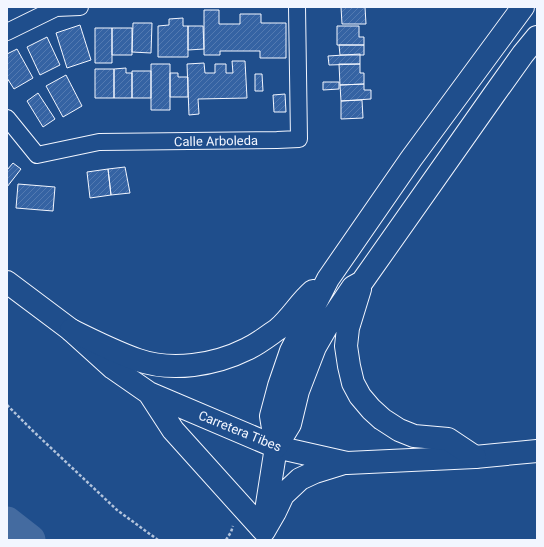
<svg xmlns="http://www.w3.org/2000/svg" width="544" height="547" font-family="Roboto,sans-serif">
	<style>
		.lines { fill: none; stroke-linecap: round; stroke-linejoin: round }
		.river { stroke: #446ba0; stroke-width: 31 }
		.building { fill: url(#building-hatch); stroke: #f2f6ff }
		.street-casing { stroke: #f2f6ff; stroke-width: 18 }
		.secondary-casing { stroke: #f2f6ff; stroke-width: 24 }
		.highway-casing { stroke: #f2f6ff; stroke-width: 24 }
		.path { stroke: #b3c4dc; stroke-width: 2.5; stroke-dasharray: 3 2; stroke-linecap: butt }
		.street { stroke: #1f4e8c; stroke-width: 16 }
		.secondary { stroke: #1f4e8c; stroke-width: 22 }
		.highway { stroke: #1f4e8c; stroke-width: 22 }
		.labels { text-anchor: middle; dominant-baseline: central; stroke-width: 3; stroke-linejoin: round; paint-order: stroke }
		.street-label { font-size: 13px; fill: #f2f6ff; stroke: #1f4e8c }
	</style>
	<defs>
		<pattern id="building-hatch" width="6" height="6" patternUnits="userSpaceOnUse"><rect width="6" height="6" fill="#3563a3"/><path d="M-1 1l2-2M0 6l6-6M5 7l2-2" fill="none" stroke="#537ab1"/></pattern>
	</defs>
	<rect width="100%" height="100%" fill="#1f4e8c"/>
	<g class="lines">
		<!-- river -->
		<path class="river" d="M 7,522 L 30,540"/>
	</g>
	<!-- building -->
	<path class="building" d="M 341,7 L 365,7 L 366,24 L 342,24 Z
		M 204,10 L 219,10 L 219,24 L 240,24 L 240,14 L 261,14 L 261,23 L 286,23 L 286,58 L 260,58 L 260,51 L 220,51 L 220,55 L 204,55 Z
		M 183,18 L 183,26 L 188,26 L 188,57 L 158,57 L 158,26 L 169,25 L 169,19 Z
		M 133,23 L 152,23 L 151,53 L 132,52 Z
		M 80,25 L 91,60 L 67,68 L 56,33 Z
		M 188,26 L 203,26 L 204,49 L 188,50 Z
		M 337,26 L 359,26 L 359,37 L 364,37 L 364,45 L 337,45 Z
		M 95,28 L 112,28 L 112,63 L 95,63 Z
		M 112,28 L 132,28 L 132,55 L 112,55 Z
		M 47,37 L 60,65 L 40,75 L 27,47 Z
		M 339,45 L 364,45 L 364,55 L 340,55 Z
		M 17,49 L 33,78 L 14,89 L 7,78 L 7,54 Z
		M 360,54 L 360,64 L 329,65 L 328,56 Z
		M 232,61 L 245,61 L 247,98 L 198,99 L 199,114 L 189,115 L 187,64 L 204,63 L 205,73 L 215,73 L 215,64 L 226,64 L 226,73 L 233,73 Z
		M 151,64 L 170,64 L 170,110 L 151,110 Z
		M 339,64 L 360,64 L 360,73 L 364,73 L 364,84 L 340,85 Z
		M 126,68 L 126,73 L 132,73 L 132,98 L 114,98 L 114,69 Z
		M 95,69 L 114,69 L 114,98 L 95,98 Z
		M 132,71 L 151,71 L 151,98 L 132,98 Z
		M 170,73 L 178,73 L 178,77 L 188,77 L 188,97 L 170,97 Z
		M 255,74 L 262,74 L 263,91 L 255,91 Z
		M 66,75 L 82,106 L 63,117 L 46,86 Z
		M 323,82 L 339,82 L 339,89 L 323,90 Z
		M 364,84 L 364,90 L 371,90 L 371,99 L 341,101 L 340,85 Z
		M 38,93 L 55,119 L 43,127 L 27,101 Z
		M 285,94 L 286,112 L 274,112 L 273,95 Z
		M 362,100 L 363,118 L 341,119 L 341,101 Z
		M 13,163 L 21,169 L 7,187 L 7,170 Z
		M 125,167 L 130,193 L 111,195 L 108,169 Z
		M 108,169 L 111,195 L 90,198 L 87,172 Z
		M 18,184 L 55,187 L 53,211 L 16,208 Z"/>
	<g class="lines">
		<defs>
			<path id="street" d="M 7,32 L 56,8 L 80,7
				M 7,118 L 37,155 L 99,142 L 277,140 L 299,139 L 297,7"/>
			<path id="secondary" d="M 7,282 L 71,330 L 113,368 L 149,393 L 276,447 L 347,463 L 475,457 L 537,451
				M 149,393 L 173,430 L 264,531
				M 265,517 L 276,447
				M 264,531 L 275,512 L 283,495 L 300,479 L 315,472 L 344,463"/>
			<path id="highway" d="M 360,289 L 348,328 L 346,346 L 349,366 L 353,383 L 360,396 L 371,409 L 382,419 L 399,430 L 414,436 L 448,439 L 475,457
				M 71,330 C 93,341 115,352 138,360 C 172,372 215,365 247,349 C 258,344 268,336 278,329 C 291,318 300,302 313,291
				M 276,447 L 271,416 L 279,386 L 291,351 L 328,279 L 411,159 L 523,7
				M 276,447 L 290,424 L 298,391 L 315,347 L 330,321 L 353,287 L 362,282 L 493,96 L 523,54 L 537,37"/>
		</defs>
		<!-- street casing -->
		<use href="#street" class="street-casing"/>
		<!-- secondary casing -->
		<use href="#secondary" class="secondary-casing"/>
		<!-- highway casing -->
		<use href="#highway" class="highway-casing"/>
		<!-- path -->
		<path class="path" d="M 7,405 L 33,431 L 117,510 L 158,540
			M 226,540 L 231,532 L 233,526"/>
		<!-- street -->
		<use href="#street" class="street"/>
		<!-- secondary -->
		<use href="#secondary" class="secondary"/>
		<!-- highway -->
		<use href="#highway" class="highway"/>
	</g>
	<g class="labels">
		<!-- street labels -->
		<g class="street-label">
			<text transform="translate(216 141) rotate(-1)">Calle Arboleda</text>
			<text transform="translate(240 431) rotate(22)">Carretera Tibes</text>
		</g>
	</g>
	<!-- border -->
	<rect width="544" height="547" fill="none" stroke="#f2f6ff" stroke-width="16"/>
</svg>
